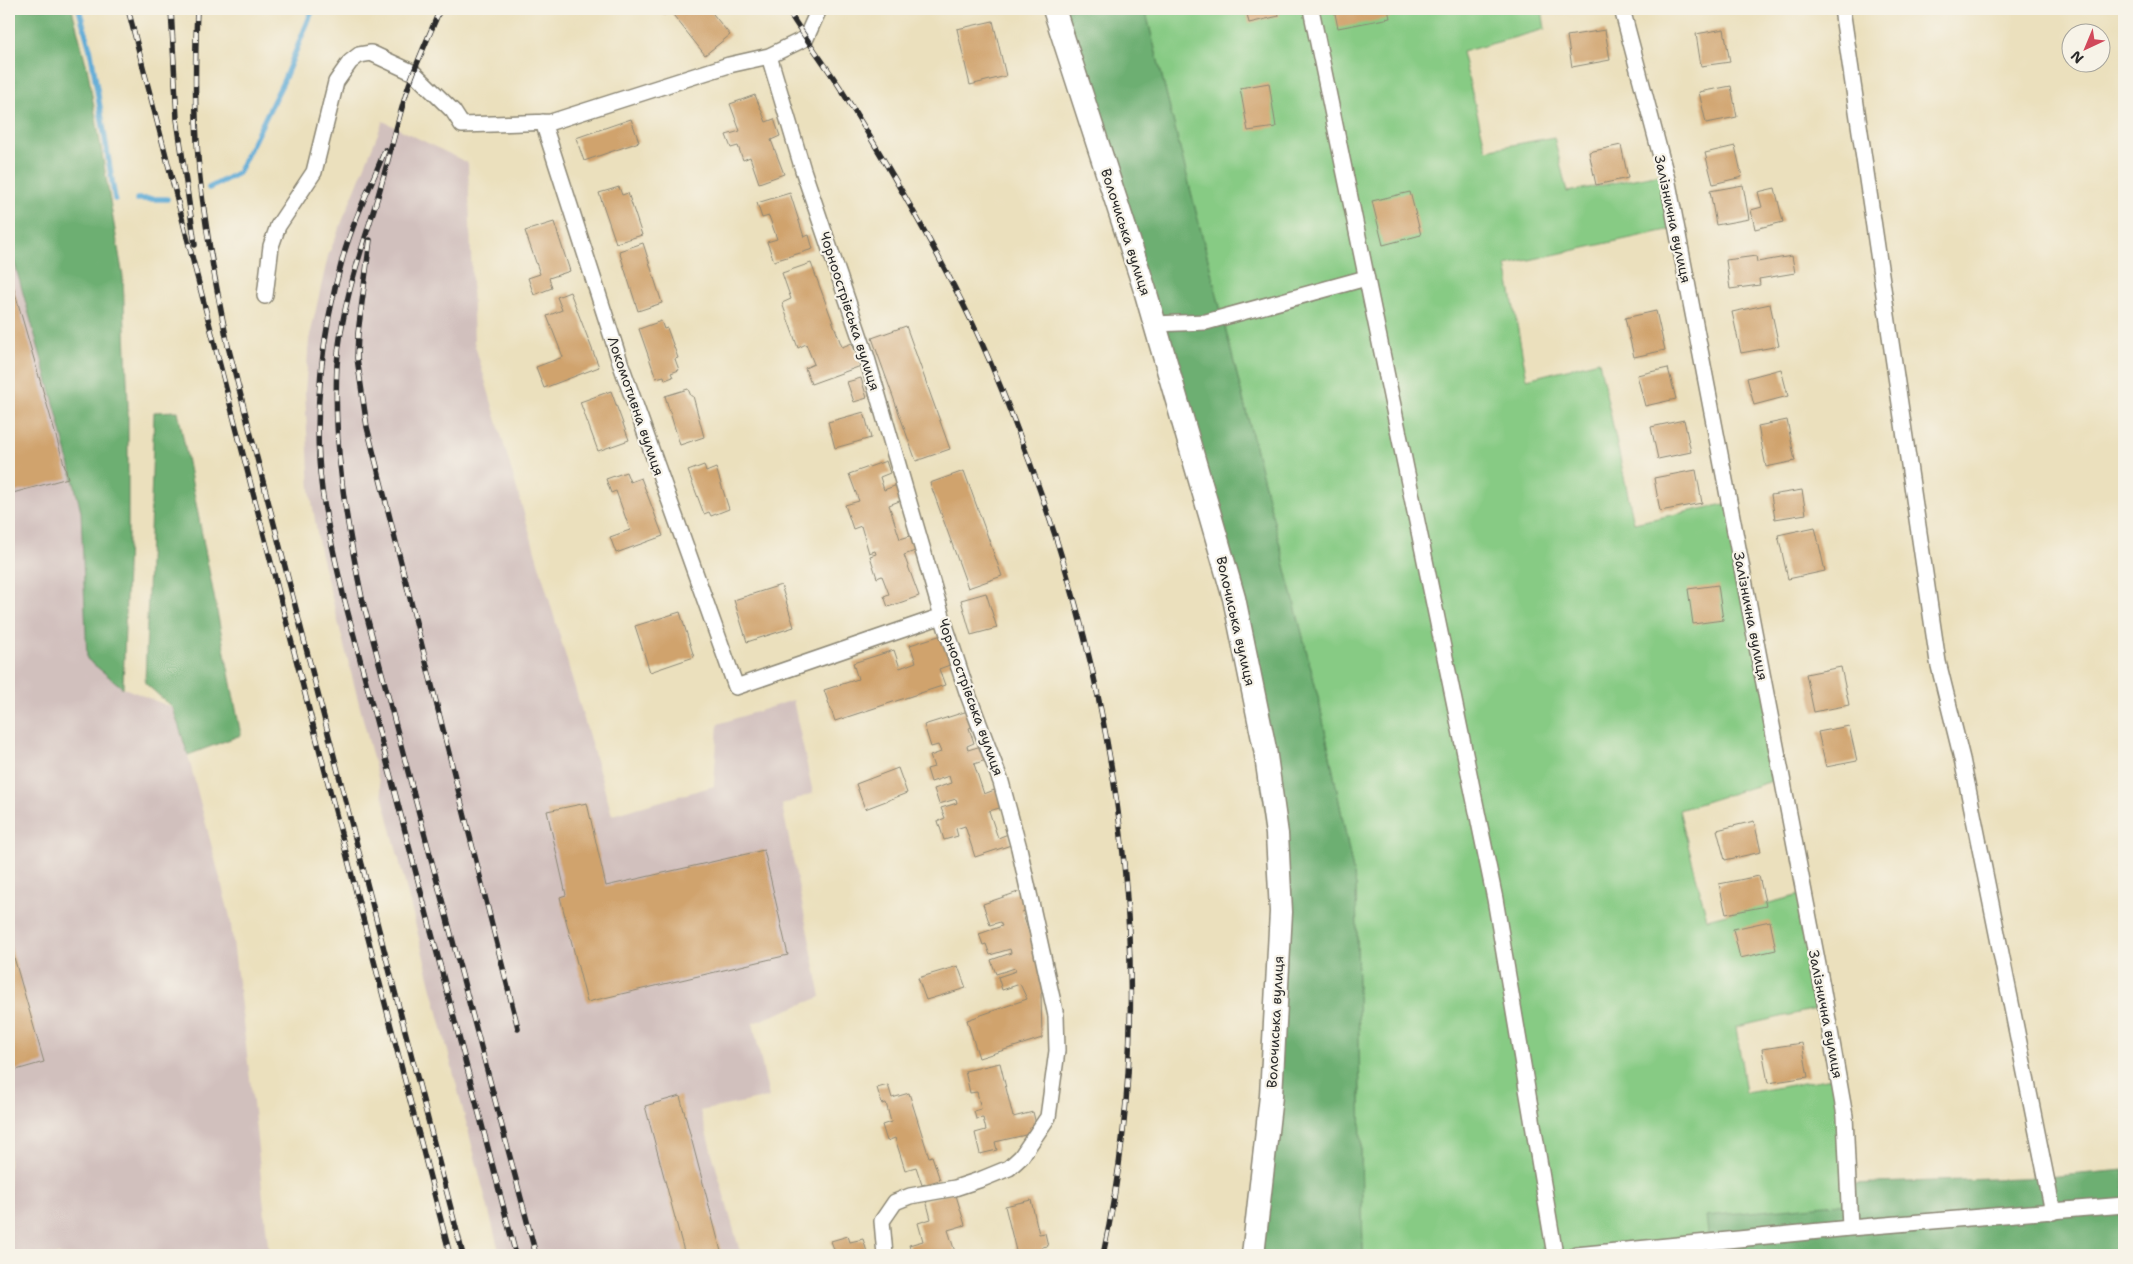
<svg xmlns="http://www.w3.org/2000/svg" width="2133" height="1264" font-family="'Shantell Sans',sans-serif">
	<style>
		.industrial { fill: #d1c0bd }
		.green { fill: #87cb84; stroke: #597b58 }
		.forest { fill: #6daf72; stroke: #4c6d4e }
		.lines { fill: none; stroke-linecap: round; stroke-linejoin: round }
		.stream { stroke: #5daad6; stroke-width: 5.5 }
		.building { fill: #d0a36d }
		.minor-casing { stroke: #8b8674; stroke-width: 18 }
		.secondary-casing { stroke: #8b8674; stroke-width: 25 }
		.minor { stroke: #fff; stroke-width: 15 }
		.secondary { stroke: #fff; stroke-width: 22 }
		.rail-casing { stroke: #2b2b2b; stroke-width: 5.5 }
		.rail { stroke: #f7f3e8; stroke-width: 4; stroke-dasharray: 11; stroke-linecap: butt }
		.labels { text-anchor: middle; dominant-baseline: central; stroke-width: 4.5; stroke-linejoin: round; paint-order: stroke }
		.street-label { font-size: 14px; fill: #2b2b2b; stroke: #f7f3e8 }
	</style>
	<rect width="100%" height="100%" fill="#f7f3e8"/>
	<filter id="ink" filterUnits="userSpaceOnUse"><feTurbulence type="fractalNoise" baseFrequency=".02" numOctaves="2"/><feDisplacementMap in="SourceGraphic" scale="10" xChannelSelector="R" yChannelSelector="G"/><feConvolveMatrix kernelMatrix="1 2 1 2 8 2 1 2 1" color-interpolation-filters="sRGB"/></filter>
	<filter id="wash" filterUnits="userSpaceOnUse"><feTurbulence type="fractalNoise" baseFrequency=".0096" numOctaves="4" result="noise"/><feDisplacementMap in="SourceGraphic" scale="20" xChannelSelector="R" yChannelSelector="G"/><feGaussianBlur stdDeviation="1.12" result="paint"/><feColorMatrix in="noise" values="0 0 0 0 0 0 0 0 0 0 0 0 0 0 0 0 0 1.4 0 .05"/><feComposite in="paint" operator="in"/></filter>
	<g filter="url(#wash)">
		<rect width="100%" height="100%" fill="#ebe0bd"/>
		<!-- industrial -->
		<path class="industrial" d="M 383,121 L 468,163 L 474,342 L 612,815 L 714,786 L 718,724 L 793,700 L 813,793 L 782,805 L 821,997 L 753,1023 L 769,1097 L 700,1111 L 741,1255 L 500,1255 L 320,551 L 310,490 L 305,392 L 309,340 L 328,256 Z
			M 9,243 L 56,410 L 81,511 L 87,658 L 124,688 L 173,708 L 188,755 L 230,917 L 254,1111 L 269,1255 L 9,1255 Z"/>
		<!-- green -->
		<path class="green" d="M 1145,9 L 1542,9 L 1545,29 L 1462,52 L 1486,150 L 1554,137 L 1567,192 L 1665,173 L 1677,228 L 1506,265 L 1527,379 L 1599,361 L 1634,523 L 1729,503 L 1782,778 L 1679,810 L 1707,919 L 1804,894 L 1825,1007 L 1736,1027 L 1746,1093 L 1838,1077 L 1850,1228 L 1576,1255 L 1363,1255 L 1356,886 L 1319,701 Z"/>
		<!-- forest -->
		<path class="forest" d="M 9,9 L 72,9 L 88,72 L 123,277 L 128,405 L 128,538 L 123,688 L 87,659 L 81,511 L 56,410 L 9,243 Z
			M 1054,9 L 1145,9 L 1319,701 L 1356,886 L 1363,1255 L 1253,1255 L 1281,912 L 1234,598 Z
			M 178,411 L 241,735 L 188,755 L 173,708 L 145,683 L 154,412 Z
			M 2124,1170 L 2124,1253 L 2097,1255 L 1576,1255 L 1709,1242 L 1706,1216 L 1848,1203 L 1847,1184 L 2047,1177 Z"/>
		<g class="lines">
			<!-- stream -->
			<path class="stream" d="M 79,9 L 91,53 L 115,199
				M 209,188 L 238,173 L 283,82 L 313,9
				M 137,199 L 167,199"/>
		</g>
		<g id="blocks">
			<!-- building -->
			<path class="building" d="M 659,9 L 709,9 L 730,35 L 705,55 L 670,11 L 664,15 Z
				M 1246,9 L 1278,9 L 1279,16 L 1249,23 Z
				M 1334,9 L 1388,9 L 1390,18 L 1338,28 Z
				M 993,21 L 1006,76 L 970,85 L 957,29 Z
				M 1724,29 L 1730,62 L 1701,66 L 1696,34 Z
				M 1605,30 L 1610,60 L 1572,67 L 1567,36 Z
				M 1269,83 L 1276,127 L 1248,131 L 1240,88 Z
				M 1731,86 L 1737,117 L 1706,123 L 1699,92 Z
				M 755,95 L 766,122 L 774,119 L 780,136 L 771,140 L 784,174 L 759,183 L 750,157 L 743,160 L 738,146 L 731,148 L 726,135 L 740,131 L 730,104 Z
				M 631,119 L 639,142 L 584,161 L 576,138 Z
				M 1621,145 L 1628,178 L 1596,185 L 1589,152 Z
				M 1735,146 L 1742,177 L 1713,184 L 1705,153 Z
				M 1743,185 L 1749,219 L 1716,225 L 1710,191 Z
				M 619,187 L 622,195 L 628,193 L 642,235 L 616,243 L 599,193 Z
				M 1775,188 L 1783,222 L 1755,229 L 1751,210 L 1762,207 L 1758,192 Z
				M 1410,192 L 1421,235 L 1383,245 L 1372,201 Z
				M 790,193 L 804,237 L 809,235 L 813,249 L 774,261 L 767,242 L 777,239 L 769,216 L 762,218 L 757,203 Z
				M 554,222 L 570,271 L 549,278 L 552,288 L 534,295 L 528,278 L 540,274 L 525,231 Z
				M 643,243 L 662,303 L 638,311 L 619,251 Z
				M 1756,256 L 1757,262 L 1792,256 L 1795,273 L 1759,279 L 1760,285 L 1730,289 L 1726,260 Z
				M 811,263 L 842,347 L 852,343 L 861,366 L 811,384 L 805,368 L 814,364 L 806,344 L 798,348 L 782,303 L 791,299 L 782,273 Z
				M 9,272 L 68,478 L 9,494 Z
				M 570,292 L 599,367 L 544,388 L 536,367 L 563,357 L 547,316 L 562,310 L 557,297 Z
				M 1770,304 L 1779,346 L 1741,353 L 1732,312 Z
				M 1656,311 L 1665,350 L 1634,357 L 1625,318 Z
				M 661,321 L 664,329 L 667,328 L 678,358 L 675,359 L 679,370 L 671,373 L 673,377 L 665,380 L 664,376 L 656,378 L 639,329 Z
				M 906,326 L 950,449 L 916,461 L 872,338 Z
				M 1668,368 L 1676,399 L 1645,406 L 1637,375 Z
				M 1781,369 L 1788,396 L 1754,405 L 1747,378 Z
				M 861,378 L 867,398 L 854,402 L 847,382 Z
				M 688,389 L 691,396 L 693,396 L 704,437 L 680,445 L 665,396 Z
				M 611,391 L 629,440 L 598,451 L 580,402 Z
				M 864,412 L 871,438 L 835,448 L 828,422 Z
				M 1684,420 L 1691,452 L 1658,459 L 1651,427 Z
				M 1787,420 L 1795,461 L 1766,467 L 1758,426 Z
				M 886,461 L 890,473 L 880,477 L 884,490 L 897,485 L 902,500 L 889,505 L 900,539 L 910,536 L 915,551 L 904,555 L 919,596 L 888,607 L 884,596 L 889,594 L 882,576 L 877,578 L 870,556 L 876,554 L 875,551 L 869,553 L 861,526 L 853,529 L 845,505 L 859,501 L 849,474 Z
				M 704,465 L 706,472 L 716,468 L 729,509 L 711,516 L 709,512 L 704,514 L 688,471 Z
				M 1696,470 L 1702,503 L 1660,511 L 1654,478 Z
				M 964,471 L 1002,576 L 968,588 L 930,483 Z
				M 626,472 L 630,482 L 641,478 L 663,536 L 616,553 L 610,537 L 630,530 L 616,491 L 611,493 L 606,479 Z
				M 1802,490 L 1806,514 L 1775,519 L 1771,495 Z
				M 1815,527 L 1825,571 L 1788,579 L 1778,535 Z
				M 781,585 L 794,627 L 747,642 L 734,600 Z
				M 1718,585 L 1723,620 L 1693,624 L 1688,589 Z
				M 986,593 L 997,628 L 971,635 L 961,600 Z
				M 680,612 L 694,657 L 650,672 L 635,626 Z
				M 945,634 L 955,663 L 939,669 L 945,685 L 835,721 L 824,690 L 858,679 L 853,663 L 894,650 L 900,668 L 916,662 L 910,645 Z
				M 1841,667 L 1849,705 L 1814,712 L 1806,674 Z
				M 971,710 L 976,725 L 969,728 L 974,743 L 967,746 L 968,750 L 981,746 L 986,760 L 974,764 L 984,794 L 997,789 L 1003,807 L 989,811 L 998,838 L 1008,834 L 1011,845 L 975,857 L 965,826 L 956,829 L 958,836 L 944,840 L 938,821 L 945,818 L 941,808 L 957,803 L 956,799 L 939,804 L 934,789 L 951,783 L 949,776 L 931,782 L 927,769 L 934,767 L 930,756 L 941,752 L 938,745 L 931,747 L 924,725 Z
				M 1849,726 L 1857,761 L 1826,767 L 1818,732 Z
				M 898,768 L 907,793 L 865,809 L 856,784 Z
				M 587,803 L 606,886 L 764,850 L 788,955 L 587,1002 L 560,897 L 566,895 L 547,811 Z
				M 1754,821 L 1761,852 L 1725,860 L 1717,830 Z
				M 1759,876 L 1766,906 L 1726,914 L 1719,884 Z
				M 1021,891 L 1027,910 L 1022,912 L 1047,984 L 1041,994 L 1042,1038 L 979,1058 L 967,1020 L 1027,999 L 1020,984 L 1002,990 L 998,977 L 1016,971 L 1015,968 L 996,974 L 991,960 L 1011,953 L 1010,949 L 990,955 L 986,944 L 983,945 L 979,934 L 1002,926 L 1000,922 L 990,925 L 983,904 Z
				M 1770,921 L 1776,950 L 1740,958 L 1733,929 Z
				M 9,940 L 44,1062 L 9,1072 Z
				M 958,966 L 966,988 L 926,1000 L 918,978 Z
				M 1802,1043 L 1808,1077 L 1768,1083 L 1762,1049 Z
				M 1000,1063 L 1013,1117 L 1033,1112 L 1038,1132 L 995,1142 L 997,1150 L 980,1154 L 975,1133 L 986,1130 L 983,1118 L 976,1119 L 974,1111 L 981,1109 L 977,1092 L 970,1093 L 965,1071 Z
				M 888,1085 L 892,1098 L 909,1093 L 929,1157 L 932,1156 L 940,1180 L 922,1185 L 916,1167 L 905,1170 L 895,1138 L 887,1141 L 882,1125 L 891,1122 L 886,1103 L 882,1104 L 877,1088 Z
				M 680,1096 L 722,1255 L 685,1255 L 645,1106 Z
				M 955,1192 L 965,1225 L 948,1230 L 956,1255 L 927,1255 L 926,1253 L 912,1255 L 909,1245 L 923,1241 L 918,1223 L 931,1219 L 926,1200 Z
				M 1031,1200 L 1039,1234 L 1045,1233 L 1048,1246 L 1042,1247 L 1044,1255 L 1017,1255 L 1005,1206 Z
				M 848,1236 L 850,1242 L 863,1239 L 868,1255 L 841,1255 L 839,1251 L 835,1252 L 831,1241 Z"/>
		</g>
	</g>
	<g filter="url(#ink)">
		<use href="#blocks" fill-opacity="0" stroke="#8b8674" stroke-width="1"/>
		<g class="lines">
			<defs>
				<path id="minor" d="M 1311,9 L 1495,899 L 1555,1255
					M 1622,9 L 1668,183 L 1822,986 L 1845,1116 L 1850,1228
					M 1842,9 L 1938,662 L 1962,759 L 2053,1212
					M 769,56 L 803,170 L 867,358 L 942,616 L 967,692 L 1001,782 L 1019,848 L 1056,1016 L 1057,1051 L 1048,1117 L 1021,1157 L 1009,1168 L 982,1179 L 955,1188 L 910,1196 L 895,1202 L 882,1221 L 885,1255
					M 543,122 L 621,365 L 736,687 L 942,616
					M 265,296 L 271,246 L 278,226 L 314,172 L 336,82 L 350,62 L 359,55 L 371,53 L 414,73 L 453,111 L 462,125 L 551,122 L 729,65 L 769,56 L 806,38 L 819,9
					M 1154,324 L 1206,322 L 1366,278
					M 1576,1255 L 1850,1228 L 2124,1205"/>
				<path id="secondary" d="M 1054,9 L 1145,290 L 1234,598 L 1265,749 L 1277,834 L 1281,912 L 1271,1096 L 1253,1255"/>
			</defs>
			<!-- minor casing -->
			<use href="#minor" class="minor-casing"/>
			<!-- secondary casing -->
			<use href="#secondary" class="secondary-casing"/>
			<!-- minor -->
			<use href="#minor" class="minor"/>
			<!-- secondary -->
			<use href="#secondary" class="secondary"/>
			<defs>
				<path id="rail" d="M 128,9 L 450,1255
					M 171,9 L 177,119 L 195,245
					M 197,9 C 195,62 194,116 199,169 C 205,229 216,287 228,346 L 463,1255
					M 440,9 C 429,37 415,65 406,94 C 396,127 388,162 378,196 C 361,252 341,306 337,365 C 333,444 346,521 362,598 L 536,1255
					M 787,9 C 803,35 822,60 839,86 C 883,157 926,231 964,306 C 991,359 1012,415 1033,471 C 1124,721 1160,993 1103,1255
					M 385,150 C 371,186 353,220 343,257 C 322,331 312,414 322,490 C 327,527 336,563 344,598 L 516,1255
					M 370,240 L 358,333 L 357,358 L 367,427 L 518,1028"/>
			</defs>
			<!-- rail casing -->
			<use href="#rail" class="rail-casing"/>
			<!-- rail -->
			<use href="#rail" class="rail"/>
		</g>
	</g>
	<g class="labels">
		<!-- street labels -->
		<g class="street-label">
			<text transform="translate(1673 219) rotate(78)">Залізнична вулиця</text>
			<text transform="translate(1126 232) rotate(72)">Волочиська вулиця</text>
			<text transform="translate(850 311) rotate(72)">Чорноострівська вулиця</text>
			<text transform="translate(636 406) rotate(71)">Локомотивна вулиця</text>
			<text transform="translate(1751 616) rotate(79)">Залізнична вулиця</text>
			<text transform="translate(1236 621) rotate(77)">Волочиська вулиця</text>
			<text transform="translate(971 697) rotate(70)">Чорноострівська вулиця</text>
			<text transform="translate(1826 1014) rotate(79)">Залізнична вулиця</text>
			<text transform="translate(1275 1022) rotate(-87)">Волочиська вулиця</text>
		</g>
	</g>
	<!-- margin -->
	<rect width="2133" height="1264" fill="none" stroke="#f7f3e8" stroke-width="30"/>
	<!-- north arrow -->
	<g transform="translate(2086 48) rotate(224)"><circle r="24" fill="#f7f3e8" stroke="#a5a39c"/>
	<path d="M0-4L9 19L0 12L-9 19Z" fill="#d1495b"/>
	<text y="-8" font-size="14" font-weight="bold" text-anchor="middle" fill="#2b2b2b">N</text>
	</g>
</svg>
